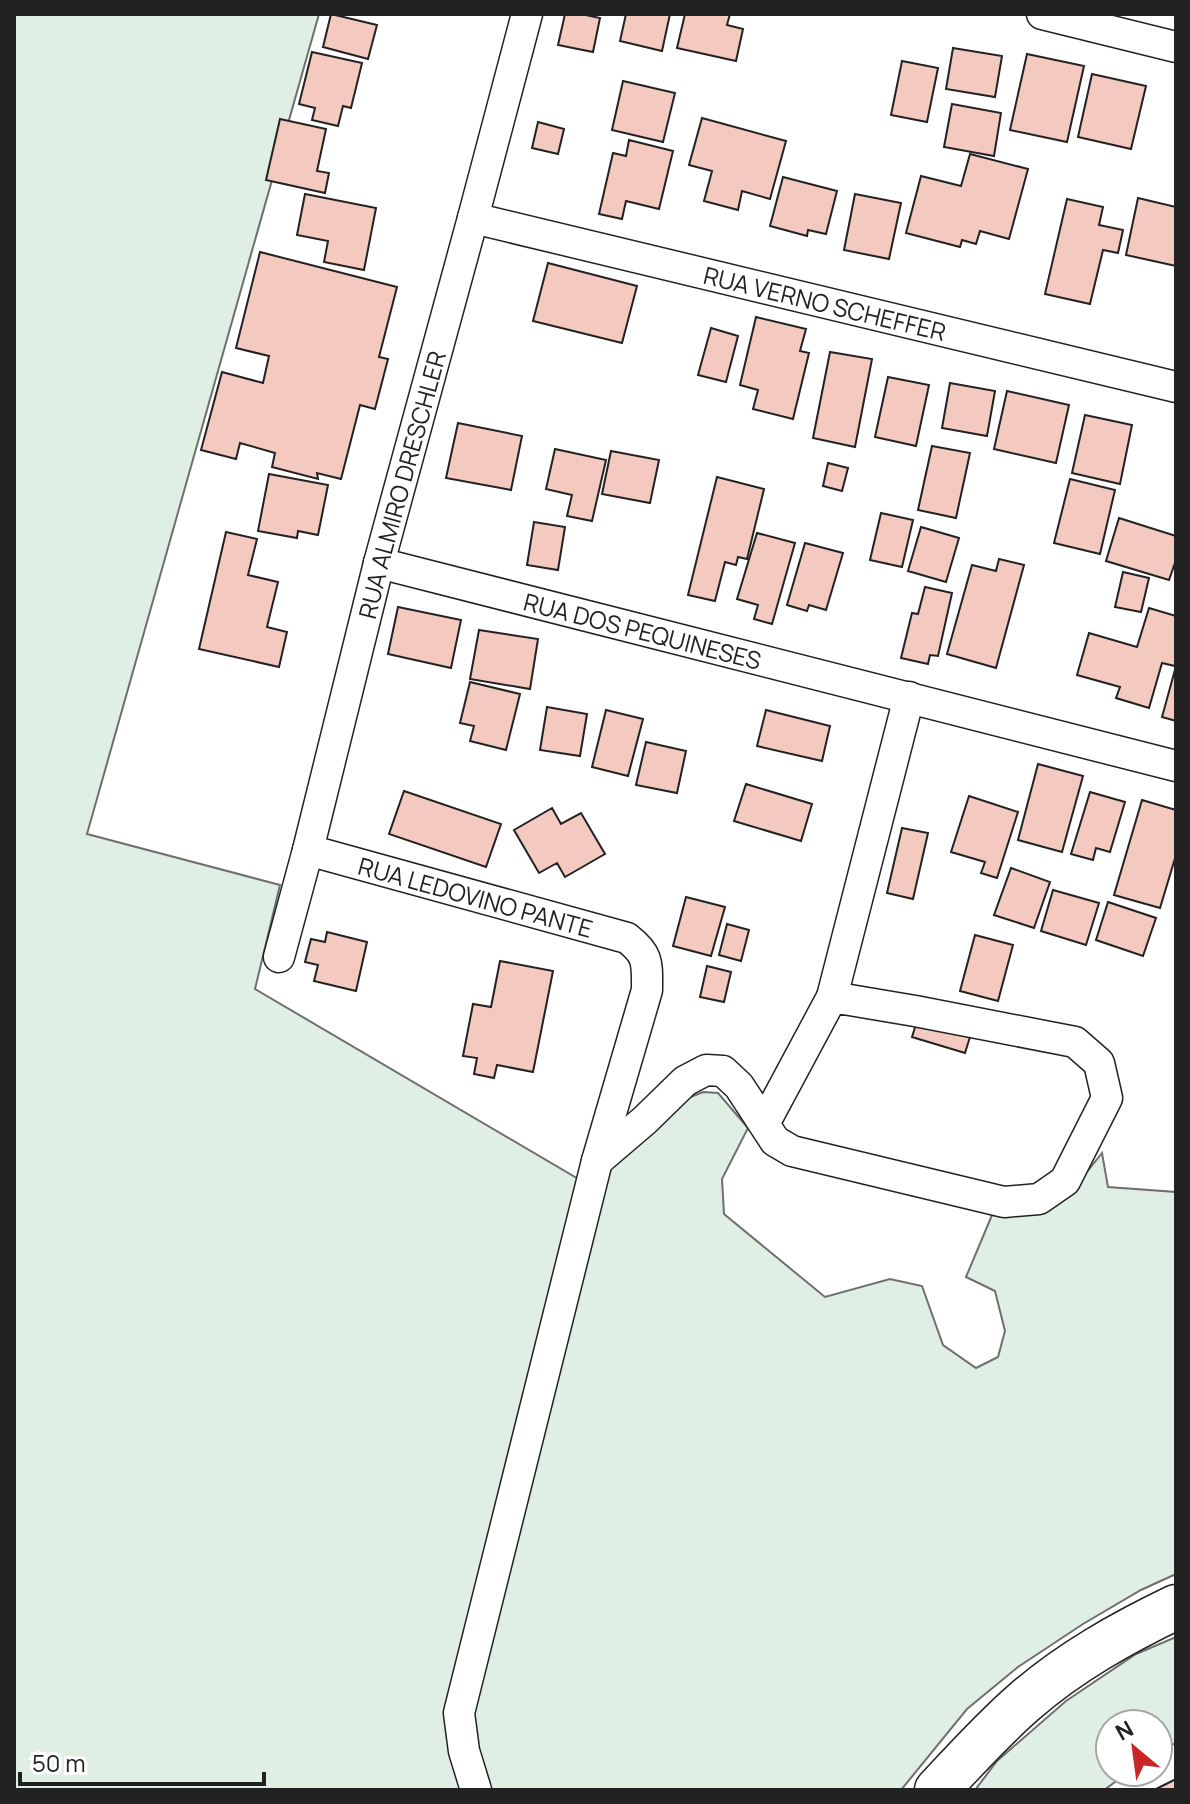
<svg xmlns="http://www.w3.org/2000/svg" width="1190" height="1804" font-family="Manrope,sans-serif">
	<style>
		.green { fill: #e0efe3; stroke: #6f6f6f; stroke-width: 2 }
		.building { fill: #f3c9c0; stroke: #222; stroke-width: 2 }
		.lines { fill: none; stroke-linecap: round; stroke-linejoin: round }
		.street-casing { stroke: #222; stroke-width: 33 }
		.primary-casing { stroke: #222; stroke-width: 47 }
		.street { stroke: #fff; stroke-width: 30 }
		.primary { stroke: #fff; stroke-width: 44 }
		.labels { text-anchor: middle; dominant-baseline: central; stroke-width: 6; stroke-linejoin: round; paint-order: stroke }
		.street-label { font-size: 24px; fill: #222; stroke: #fff }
	</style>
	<rect width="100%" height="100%" fill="#fff"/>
	<!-- green -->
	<path class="green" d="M 14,14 L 319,14 L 87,834 L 280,885 L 255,989 L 580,1180 L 451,1712 L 466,1790 L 14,1790 Z
		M 703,1092 L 718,1093 L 748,1128 L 722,1179 L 724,1214 L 825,1297 L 890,1279 L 922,1286 L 943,1345 L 976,1368 L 998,1357 L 1005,1331 L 995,1291 L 966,1277 L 995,1208 L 1070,1193 L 1102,1153 L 1108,1187 L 1176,1192 L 1176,1574 L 1141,1590 L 1083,1624 L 1018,1667 L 967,1709 L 901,1790 L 485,1790 L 472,1715 L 609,1170 L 688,1098 Z
		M 1176,1637 L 1176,1743 L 1158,1752 L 1158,1724 L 1110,1724 L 1110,1772 L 1129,1772 L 1104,1790 L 975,1790 L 997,1761 L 1066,1701 L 1136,1654 Z"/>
	<!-- building -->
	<path class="building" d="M 331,14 L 377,25 L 368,59 L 323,47 Z
		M 565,14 L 581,14 L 600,18 L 593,52 L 558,45 Z
		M 626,14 L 670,14 L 662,51 L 620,41 Z
		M 685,14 L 730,14 L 727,25 L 743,29 L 736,61 L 677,48 Z
		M 953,48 L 1002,56 L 995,97 L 946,89 Z
		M 312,52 L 362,63 L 351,108 L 343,106 L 338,126 L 312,120 L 315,108 L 299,104 Z
		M 1027,54 L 1084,66 L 1067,142 L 1010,130 Z
		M 902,61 L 938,68 L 927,122 L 891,115 Z
		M 1092,74 L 1146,86 L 1131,149 L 1078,137 Z
		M 623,81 L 675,93 L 663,142 L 612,130 Z
		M 952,104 L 1001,113 L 994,156 L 944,147 Z
		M 702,118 L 786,141 L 770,199 L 742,191 L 738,210 L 704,201 L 712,171 L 689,165 Z
		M 280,119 L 326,129 L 317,171 L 329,173 L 325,193 L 266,180 Z
		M 538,122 L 564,129 L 558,154 L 532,148 Z
		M 629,140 L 673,151 L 659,209 L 626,201 L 622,219 L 599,214 L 613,153 L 626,156 Z
		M 970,154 L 1028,169 L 1009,239 L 980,231 L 976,244 L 962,240 L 960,247 L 906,233 L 921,176 L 961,186 Z
		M 783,177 L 837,191 L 826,234 L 808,230 L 807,236 L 770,226 Z
		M 305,194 L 376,208 L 364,270 L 324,262 L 328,241 L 297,235 Z
		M 855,194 L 901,203 L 889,259 L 844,250 Z
		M 1138,198 L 1176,207 L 1176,266 L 1126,255 Z
		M 1067,199 L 1103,207 L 1099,225 L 1123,230 L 1118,253 L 1103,250 L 1090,304 L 1045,294 Z
		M 260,252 L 397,287 L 379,357 L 388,359 L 375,409 L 360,405 L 341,479 L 317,473 L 318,479 L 272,467 L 275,453 L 240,443 L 236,459 L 201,450 L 222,372 L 263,383 L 269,356 L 236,348 Z
		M 548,263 L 637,286 L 622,343 L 533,321 Z
		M 756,317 L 806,329 L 800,351 L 809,353 L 793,419 L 753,409 L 758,390 L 740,385 Z
		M 711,328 L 738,336 L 726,382 L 698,375 Z
		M 830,352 L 872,359 L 855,447 L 813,438 Z
		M 888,377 L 929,385 L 916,446 L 875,437 Z
		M 950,383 L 995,391 L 987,436 L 942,428 Z
		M 1007,391 L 1069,405 L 1056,463 L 994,449 Z
		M 1085,415 L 1132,425 L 1120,484 L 1072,473 Z
		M 458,423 L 522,436 L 511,490 L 446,478 Z
		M 932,446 L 970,453 L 956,518 L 918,510 Z
		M 555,449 L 606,460 L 592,521 L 567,516 L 572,495 L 546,489 Z
		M 611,451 L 659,460 L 650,503 L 602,494 Z
		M 828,463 L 848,468 L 842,491 L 823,486 Z
		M 269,474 L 328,485 L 318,535 L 298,531 L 297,538 L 258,531 Z
		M 717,477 L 764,489 L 747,559 L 738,557 L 736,565 L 725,562 L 715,601 L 688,595 Z
		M 1070,479 L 1115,490 L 1100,554 L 1054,543 Z
		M 881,513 L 913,520 L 902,567 L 870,560 Z
		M 1119,518 L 1176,536 L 1176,560 L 1169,580 L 1106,561 Z
		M 534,522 L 565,527 L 558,570 L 527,565 Z
		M 921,527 L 959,538 L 946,582 L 908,571 Z
		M 226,532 L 257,539 L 248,575 L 278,582 L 267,627 L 287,632 L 279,667 L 199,649 Z
		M 757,533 L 795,543 L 772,624 L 754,619 L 758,605 L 737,599 Z
		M 805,543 L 843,553 L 826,610 L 809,605 L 807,611 L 787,605 Z
		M 999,559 L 1024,565 L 996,668 L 947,654 L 972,565 L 996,571 Z
		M 1123,572 L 1149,578 L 1141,612 L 1115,607 Z
		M 925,587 L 952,593 L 938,656 L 930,655 L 928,664 L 901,658 L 912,613 L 918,614 Z
		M 398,607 L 461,620 L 451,668 L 388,654 Z
		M 1149,608 L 1176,616 L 1176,664 L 1175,666 L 1162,663 L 1149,708 L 1116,698 L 1120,687 L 1077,675 L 1089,633 L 1137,647 Z
		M 479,630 L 538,639 L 530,689 L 470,679 Z
		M 1176,666 L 1176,721 L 1162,717 Z
		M 470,682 L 520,694 L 506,750 L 470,741 L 474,726 L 460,723 Z
		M 547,707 L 587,714 L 580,756 L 540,750 Z
		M 606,710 L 643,719 L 628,776 L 592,767 Z
		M 766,710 L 830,726 L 822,761 L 757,746 Z
		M 646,742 L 686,751 L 677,793 L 636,785 Z
		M 1038,764 L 1083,776 L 1062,852 L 1018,840 Z
		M 746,784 L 812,804 L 801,841 L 734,821 Z
		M 404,791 L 501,824 L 486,867 L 389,834 Z
		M 1090,792 L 1125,802 L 1110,852 L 1096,848 L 1093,860 L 1071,854 Z
		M 969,796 L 1018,812 L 997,878 L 981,873 L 985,862 L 951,852 Z
		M 1142,800 L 1176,810 L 1176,855 L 1160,908 L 1114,895 Z
		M 552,808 L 561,824 L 581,813 L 605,854 L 565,877 L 557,863 L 539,873 L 514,830 Z
		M 902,828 L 928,833 L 913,899 L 887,893 Z
		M 1011,868 L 1050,882 L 1034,928 L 994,915 Z
		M 1053,890 L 1099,903 L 1086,945 L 1041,931 Z
		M 686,897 L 725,907 L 711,956 L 673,946 Z
		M 1108,902 L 1156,918 L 1143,956 L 1096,940 Z
		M 727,924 L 749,930 L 741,961 L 719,955 Z
		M 327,932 L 367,942 L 356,991 L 314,981 L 318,965 L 305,962 L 311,939 L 325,942 Z
		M 975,935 L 1013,945 L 998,1001 L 960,991 Z
		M 500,961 L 553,971 L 533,1072 L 497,1065 L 494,1078 L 474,1074 L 477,1058 L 463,1056 L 473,1004 L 491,1007 Z
		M 707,966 L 731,972 L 724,1002 L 700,997 Z
		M 917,1021 L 970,1037 L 965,1053 L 912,1037 Z
		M 1176,1779 L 1176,1790 L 1154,1790 Z"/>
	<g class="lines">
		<defs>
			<g id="street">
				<path d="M 1042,14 L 1176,47"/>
				<path id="s1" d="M 473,218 L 1176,387"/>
				<path id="s2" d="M 379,563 L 1176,766"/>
				<path id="s3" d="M 308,850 L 627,938 C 649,955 647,963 647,990 L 597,1161 L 459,1713 L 464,1751 L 476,1790"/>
				<path id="s4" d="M 279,957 L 308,850 L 379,563 L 473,218 L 527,14"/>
				<path d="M 832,997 L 909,697"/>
				<path d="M 597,1161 L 645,1120 L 685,1081 L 706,1070 L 723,1071 L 739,1086 L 775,1141 L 792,1151 L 1004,1202 L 1039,1199 L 1065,1181 L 1107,1098 L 1099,1063 L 1075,1042 L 915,1011 L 832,997 L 764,1124"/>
			</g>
			<path id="primary" d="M 937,1790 C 965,1760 993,1729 1024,1702 C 1070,1662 1122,1633 1176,1607"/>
		</defs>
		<!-- street casing -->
		<use href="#street" class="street-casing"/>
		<!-- primary casing -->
		<use href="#primary" class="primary-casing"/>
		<!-- street -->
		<use href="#street" class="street"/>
		<!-- primary -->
		<use href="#primary" class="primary"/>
	</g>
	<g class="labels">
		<!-- street labels -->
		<g class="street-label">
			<text stroke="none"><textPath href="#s1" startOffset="362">RUA VERNO SCHEFFER</textPath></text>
			<text stroke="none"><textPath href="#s4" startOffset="488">RUA ALMIRO DRESCHLER</textPath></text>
			<text stroke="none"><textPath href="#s2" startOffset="272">RUA DOS PEQUINESES</textPath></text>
			<text stroke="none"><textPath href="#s3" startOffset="174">RUA LEDOVINO PANTE</textPath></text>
		</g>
	</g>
	<!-- border -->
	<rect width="1190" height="1804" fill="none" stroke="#222222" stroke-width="32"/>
	<!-- north arrow -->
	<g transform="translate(1134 1748) rotate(331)"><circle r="38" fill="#ffffff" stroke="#a7a7a7" stroke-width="2"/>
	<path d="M0-6L14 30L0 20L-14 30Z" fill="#c62828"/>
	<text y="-12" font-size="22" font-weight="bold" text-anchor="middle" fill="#222222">N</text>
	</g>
	<!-- scale -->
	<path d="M20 1772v12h244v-12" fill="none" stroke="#222222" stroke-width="4"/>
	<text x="32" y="1772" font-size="24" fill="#222222" stroke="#ffffff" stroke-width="6" paint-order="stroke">50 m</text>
</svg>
